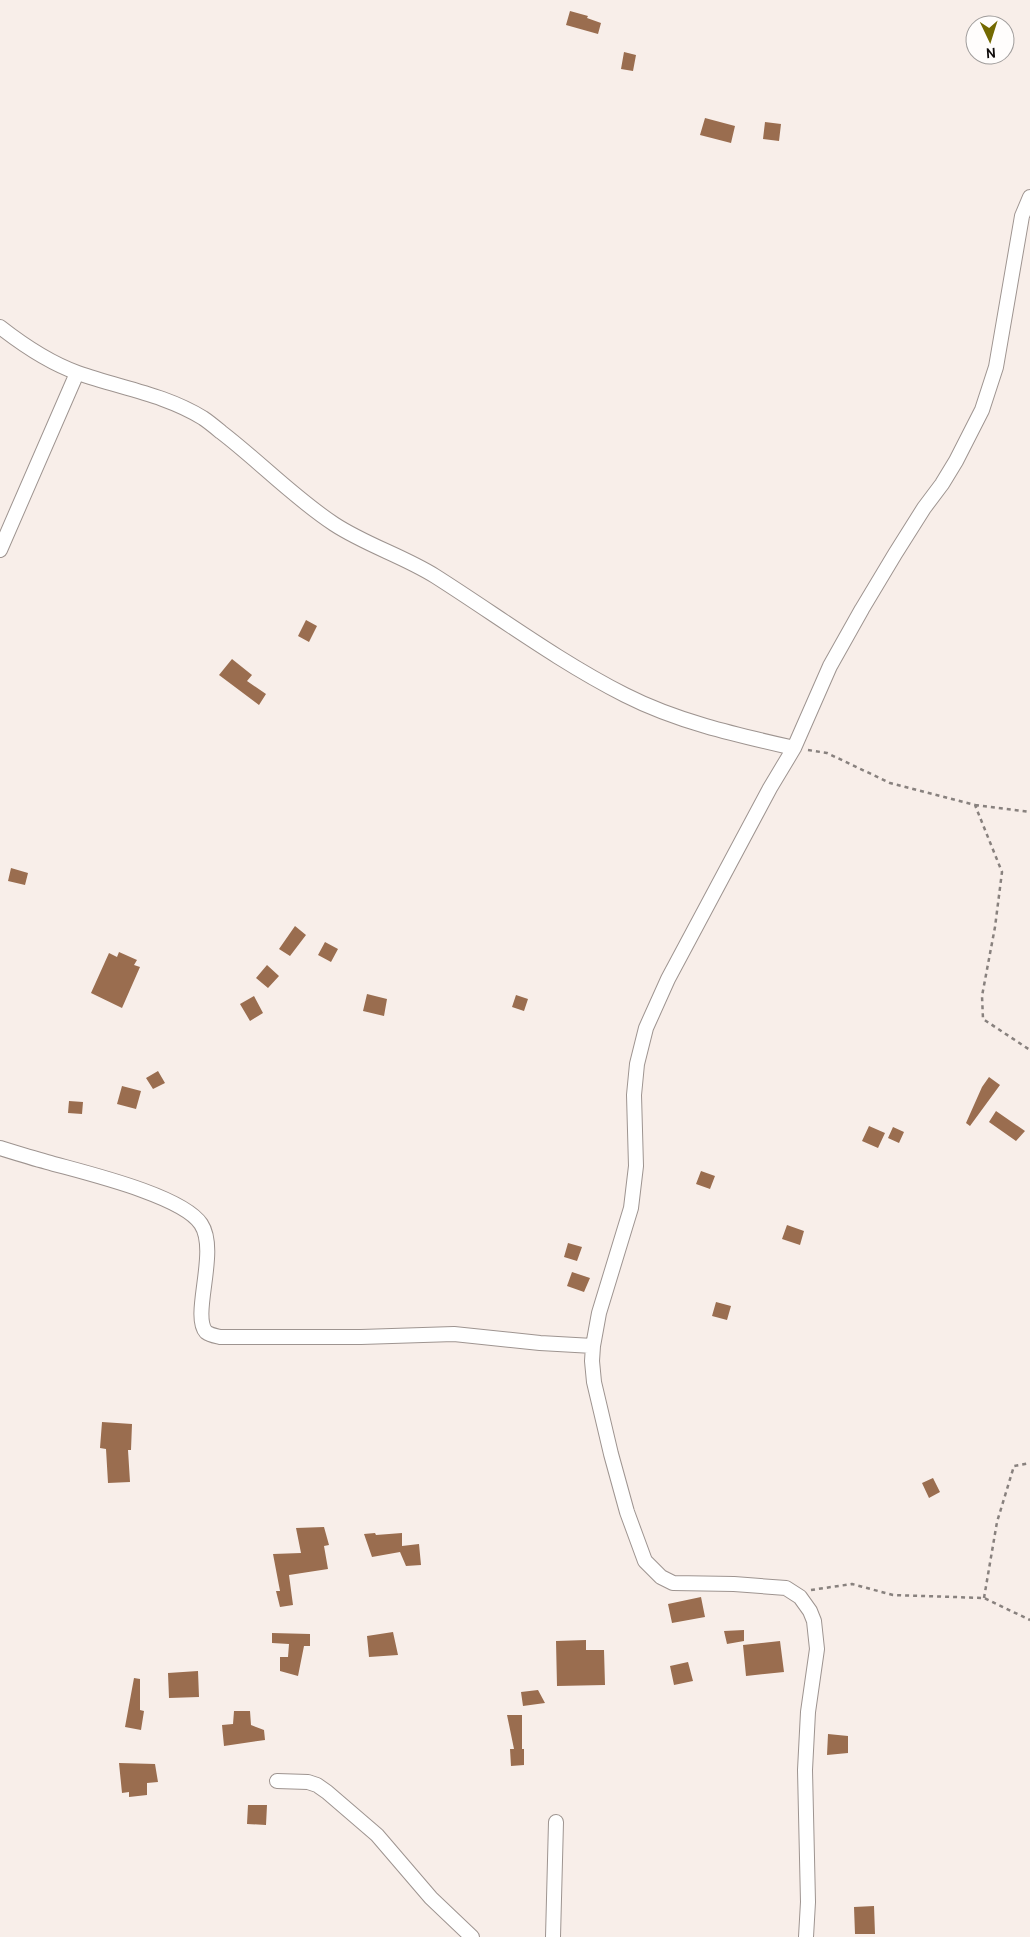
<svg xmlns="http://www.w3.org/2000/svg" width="1030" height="1937" font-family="Cabin,sans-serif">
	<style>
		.building { fill: #9a6d4f }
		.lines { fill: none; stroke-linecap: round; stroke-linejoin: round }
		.street-casing { stroke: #9e9490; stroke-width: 16 }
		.path { stroke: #88817e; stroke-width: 2.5; stroke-dasharray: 4 4; stroke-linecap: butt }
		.street { stroke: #fff; stroke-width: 14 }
	</style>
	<rect width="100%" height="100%" fill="#f8eee9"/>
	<!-- building -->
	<path class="building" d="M 570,11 L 588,16 L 587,18 L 601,23 L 598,34 L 566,25 Z
		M 624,52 L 636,55 L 633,71 L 621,69 Z
		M 705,118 L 735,126 L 731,143 L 700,135 Z
		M 765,122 L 781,124 L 779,141 L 763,139 Z
		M 306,620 L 317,626 L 309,642 L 298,636 Z
		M 232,659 L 252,675 L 247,681 L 266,694 L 259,705 L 219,675 Z
		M 11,868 L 28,873 L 25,885 L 8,881 Z
		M 295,926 L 306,935 L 290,956 L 279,949 Z
		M 325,942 L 338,949 L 331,962 L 318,955 Z
		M 119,952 L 137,960 L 134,965 L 140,967 L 122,1008 L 91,993 L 109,953 L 117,957 Z
		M 267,965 L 279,976 L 268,988 L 256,978 Z
		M 367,994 L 387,999 L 384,1016 L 363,1011 Z
		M 516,995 L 528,999 L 524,1011 L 512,1007 Z
		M 254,996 L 263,1013 L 250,1021 L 240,1004 Z
		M 158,1071 L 165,1083 L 153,1089 L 146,1078 Z
		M 989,1077 L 1000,1085 L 970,1126 L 966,1123 L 982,1087 Z
		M 122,1086 L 141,1091 L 136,1109 L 117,1104 Z
		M 69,1101 L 83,1102 L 82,1114 L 68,1113 Z
		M 996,1111 L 1025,1131 L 1016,1141 L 989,1122 Z
		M 869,1126 L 885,1133 L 878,1148 L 862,1141 Z
		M 893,1127 L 904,1132 L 899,1143 L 888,1138 Z
		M 701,1171 L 715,1176 L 710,1189 L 696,1184 Z
		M 787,1225 L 804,1231 L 800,1245 L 782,1239 Z
		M 568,1243 L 582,1247 L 577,1261 L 564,1257 Z
		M 572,1272 L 590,1278 L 584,1292 L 567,1286 Z
		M 716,1302 L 731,1306 L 727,1320 L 712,1316 Z
		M 102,1422 L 132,1424 L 131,1450 L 128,1450 L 130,1482 L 108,1483 L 106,1449 L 100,1448 Z
		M 933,1478 L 940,1492 L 929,1498 L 922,1483 Z
		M 324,1527 L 329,1545 L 324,1546 L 328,1569 L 289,1575 L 293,1605 L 280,1607 L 276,1591 L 280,1591 L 273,1554 L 301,1553 L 296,1528 Z
		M 375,1533 L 376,1535 L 402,1533 L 402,1546 L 419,1544 L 421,1565 L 406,1566 L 400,1552 L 372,1557 L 364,1534 Z
		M 701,1597 L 705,1617 L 672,1623 L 668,1604 Z
		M 744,1630 L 744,1641 L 727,1644 L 724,1631 Z
		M 393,1632 L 398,1655 L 369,1657 L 367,1636 Z
		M 272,1633 L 310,1634 L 310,1646 L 304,1646 L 298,1676 L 280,1671 L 280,1657 L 288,1657 L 289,1644 L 272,1643 Z
		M 586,1640 L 586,1650 L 604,1650 L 605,1685 L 557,1686 L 556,1641 Z
		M 780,1641 L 784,1672 L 746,1676 L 743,1645 Z
		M 688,1662 L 693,1681 L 674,1685 L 670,1666 Z
		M 198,1671 L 199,1697 L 169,1698 L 168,1673 Z
		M 134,1678 L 140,1679 L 140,1710 L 144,1711 L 141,1730 L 125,1727 Z
		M 538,1690 L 545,1703 L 523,1706 L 521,1692 Z
		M 234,1711 L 250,1711 L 251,1725 L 264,1730 L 265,1740 L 224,1746 L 222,1725 L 233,1724 Z
		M 507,1715 L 522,1715 L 522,1749 L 524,1749 L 524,1765 L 511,1766 L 510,1749 L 514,1749 Z
		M 828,1734 L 848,1736 L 848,1753 L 827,1755 Z
		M 119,1763 L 155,1764 L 158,1782 L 147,1783 L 147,1795 L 129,1797 L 129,1792 L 122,1793 Z
		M 248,1805 L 267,1805 L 266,1825 L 247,1824 Z
		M 874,1906 L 875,1934 L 855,1934 L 854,1907 Z"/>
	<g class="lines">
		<defs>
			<path id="street" d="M 0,327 C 23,345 50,363 78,373 C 120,388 164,394 203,418 C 209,422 215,427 221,432 C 259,461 293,497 334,524 C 366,545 403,556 435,576 C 498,616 558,661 625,695 C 678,722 737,735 794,748
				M 0,550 L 77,373
				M 0,1148 C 16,1153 32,1158 47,1162 C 82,1172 182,1195 201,1224 C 219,1251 191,1315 206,1332 C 210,1335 216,1336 220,1337 L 361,1337 L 454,1334 L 540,1343 L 593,1346
				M 277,1781 L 308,1782 L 317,1785 L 327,1792 L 377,1835 L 431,1898 L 472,1937
				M 553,1937 L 556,1822
				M 806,1937 L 808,1902 L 805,1770 L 808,1712 L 817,1649 L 814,1621 L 810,1611 L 800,1597 L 786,1588 L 734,1584 L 673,1583 L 661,1577 L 645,1561 L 627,1512 L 611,1454 L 594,1382 L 592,1361 L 593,1346 L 599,1313 L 631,1208 L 636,1166 L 634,1095 L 637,1064 L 646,1028 L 668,979 L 770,788 L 794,748 L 830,666 L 862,609 L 895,554 L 924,508 L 942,484 L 956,461 L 982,410 L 996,367 L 1022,216 L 1030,197"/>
		</defs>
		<!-- street casing -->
		<use href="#street" class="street-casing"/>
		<!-- path -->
		<path class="path" d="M 808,750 L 827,753 L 890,783 L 975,805 L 1002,872 L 995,927 L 982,996 L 983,1019 L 1030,1050
			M 975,805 L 1030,812
			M 811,1590 L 852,1584 L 893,1595 L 984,1598 L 1030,1620
			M 984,1598 L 997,1522 L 1014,1466 L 1030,1463"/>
		<!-- street -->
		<use href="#street" class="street"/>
	</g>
	<!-- north arrow -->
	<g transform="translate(990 40) rotate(176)"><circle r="24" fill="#fffdfc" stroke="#9f9c9b"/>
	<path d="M0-4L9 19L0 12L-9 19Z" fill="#736900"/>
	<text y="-8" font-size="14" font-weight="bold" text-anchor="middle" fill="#0f0b0a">N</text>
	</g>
</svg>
